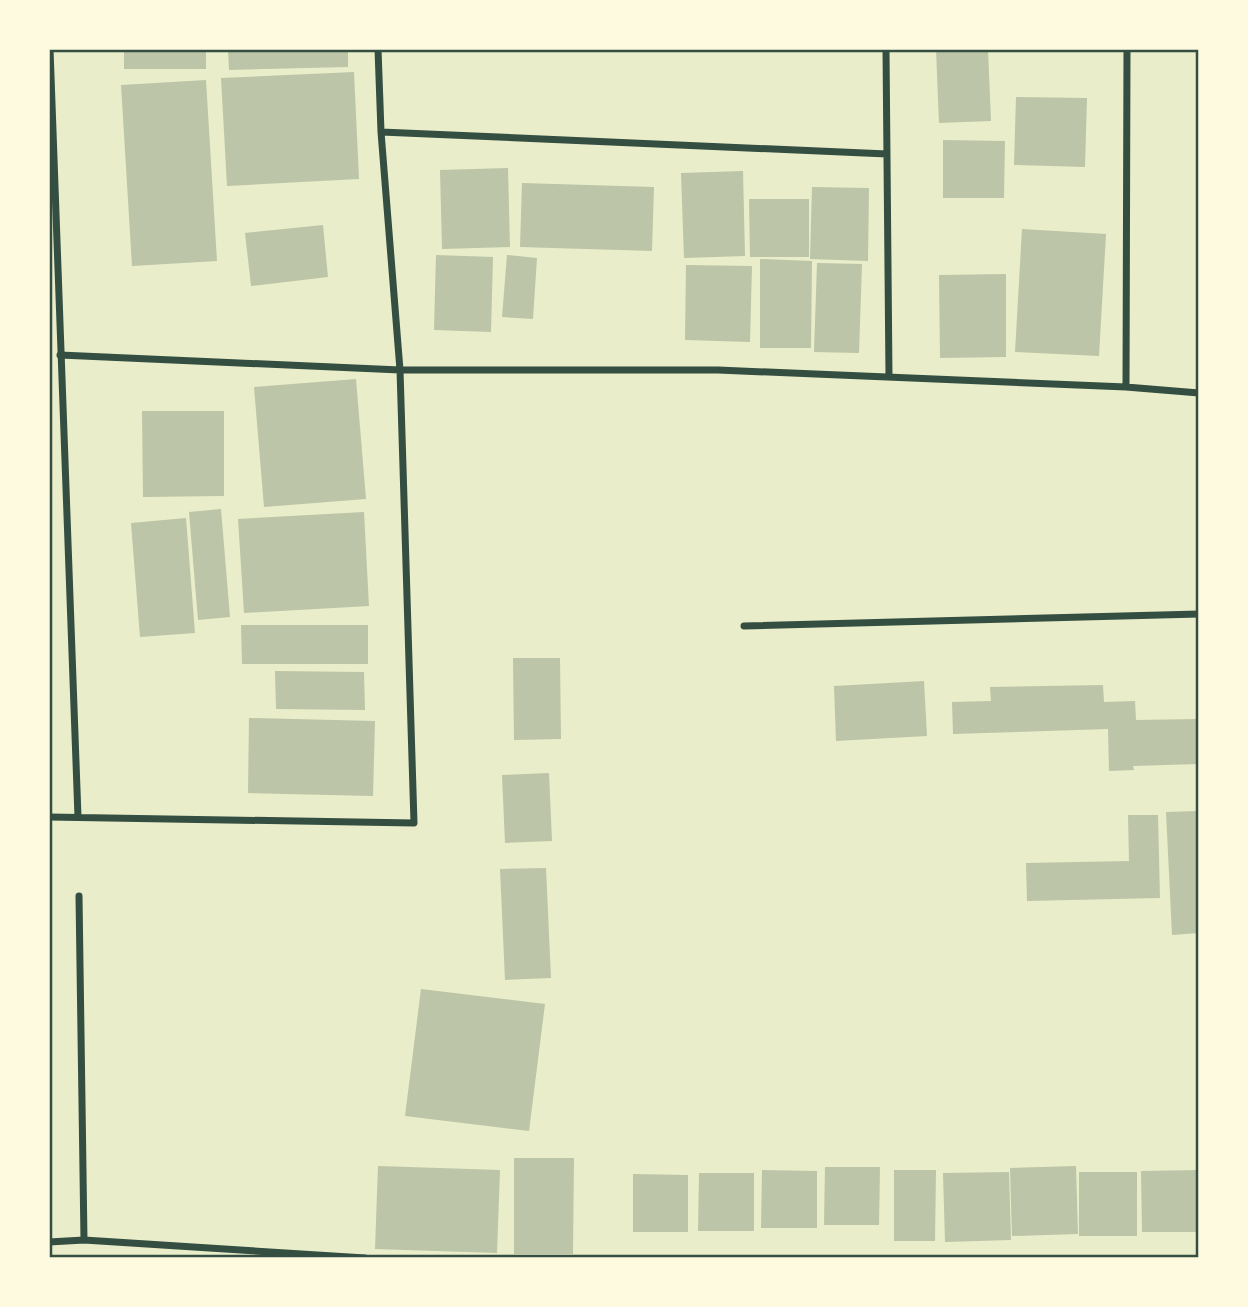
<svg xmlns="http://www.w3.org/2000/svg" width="1248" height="1307" font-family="Signika,sans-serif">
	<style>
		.building { fill: #bcc5a7 }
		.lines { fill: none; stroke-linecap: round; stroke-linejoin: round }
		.minor { stroke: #344e41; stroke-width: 7 }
		.neatline { fill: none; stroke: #344e41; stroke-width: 2.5 }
	</style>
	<rect width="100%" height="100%" fill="#e9edc9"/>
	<!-- building -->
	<path class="building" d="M 124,49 L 206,49 L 206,69 L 124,69 Z
		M 228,49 L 348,49 L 348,67 L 229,70 Z
		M 936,49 L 988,49 L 991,121 L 939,123 Z
		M 354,72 L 359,179 L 227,186 L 221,78 Z
		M 206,80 L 217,261 L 132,266 L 121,85 Z
		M 1016,97 L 1087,98 L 1085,167 L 1014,165 Z
		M 943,140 L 1005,141 L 1004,198 L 943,198 Z
		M 508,168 L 510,247 L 442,249 L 440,170 Z
		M 743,171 L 745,256 L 684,258 L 681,173 Z
		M 522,183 L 654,187 L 652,251 L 520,247 Z
		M 812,187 L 869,188 L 868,261 L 810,259 Z
		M 749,199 L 809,199 L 809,257 L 750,257 Z
		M 323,225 L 328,277 L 251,286 L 245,233 Z
		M 1022,229 L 1106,234 L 1099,356 L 1015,352 Z
		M 436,255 L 493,257 L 491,332 L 434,330 Z
		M 507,255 L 537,258 L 533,319 L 502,317 Z
		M 760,259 L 812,261 L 811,348 L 760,348 Z
		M 817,263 L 862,264 L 859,353 L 814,352 Z
		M 686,265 L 752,266 L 750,342 L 685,340 Z
		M 1006,274 L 1006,357 L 940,358 L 939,275 Z
		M 356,379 L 366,499 L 264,507 L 254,387 Z
		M 142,411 L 224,411 L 224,496 L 143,497 Z
		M 221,509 L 230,617 L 198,620 L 189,512 Z
		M 364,512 L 369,606 L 244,613 L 238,519 Z
		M 186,518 L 195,633 L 140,637 L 131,523 Z
		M 241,625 L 368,625 L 368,664 L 242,664 Z
		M 513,658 L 560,658 L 561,739 L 514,740 Z
		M 275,671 L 364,672 L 365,710 L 276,709 Z
		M 924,681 L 927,736 L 836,741 L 834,686 Z
		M 1103,685 L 1104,702 L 1135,701 L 1136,720 L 1199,719 L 1199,764 L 1133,766 L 1134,770 L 1109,771 L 1108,729 L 953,734 L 952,702 L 991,701 L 990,687 Z
		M 249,718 L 375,721 L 373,796 L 248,793 Z
		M 549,773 L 552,841 L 505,843 L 502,775 Z
		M 1199,811 L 1199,933 L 1172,935 L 1166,812 Z
		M 1128,815 L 1158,815 L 1160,898 L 1027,901 L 1026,863 L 1129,861 Z
		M 546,868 L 551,978 L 505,980 L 500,869 Z
		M 421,989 L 545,1004 L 529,1131 L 405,1116 Z
		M 514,1158 L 574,1158 L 573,1254 L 514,1254 Z
		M 378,1166 L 500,1170 L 497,1253 L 375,1249 Z
		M 1076,1166 L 1078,1234 L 1012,1236 L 1010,1168 Z
		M 825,1167 L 880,1167 L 879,1225 L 824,1225 Z
		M 762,1170 L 817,1171 L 817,1228 L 761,1228 Z
		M 894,1170 L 936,1170 L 935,1241 L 894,1241 Z
		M 1199,1170 L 1199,1232 L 1142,1232 L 1141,1171 Z
		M 1009,1172 L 1011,1240 L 945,1242 L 943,1173 Z
		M 1079,1172 L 1137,1172 L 1137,1236 L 1079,1236 Z
		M 699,1173 L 754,1173 L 754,1231 L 698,1231 Z
		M 633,1174 L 688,1175 L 688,1232 L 633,1232 Z"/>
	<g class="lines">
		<!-- minor -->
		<path class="minor" d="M 50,49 L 78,817
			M 886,49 L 889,377
			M 381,132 L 887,154
			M 60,355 L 400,370 L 718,370 L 1126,387 L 1199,393
			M 1126,387 L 1127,49
			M 744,626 L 1199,614
			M 49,817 L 414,823 L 400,370 L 381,132 L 378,49
			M 79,896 L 84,1240
			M 49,1242 L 84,1240 L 365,1258"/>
	</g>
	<!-- border -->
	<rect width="1248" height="1307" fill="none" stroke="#fefae0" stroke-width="102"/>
	<rect x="51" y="51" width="1146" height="1205" class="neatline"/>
</svg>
